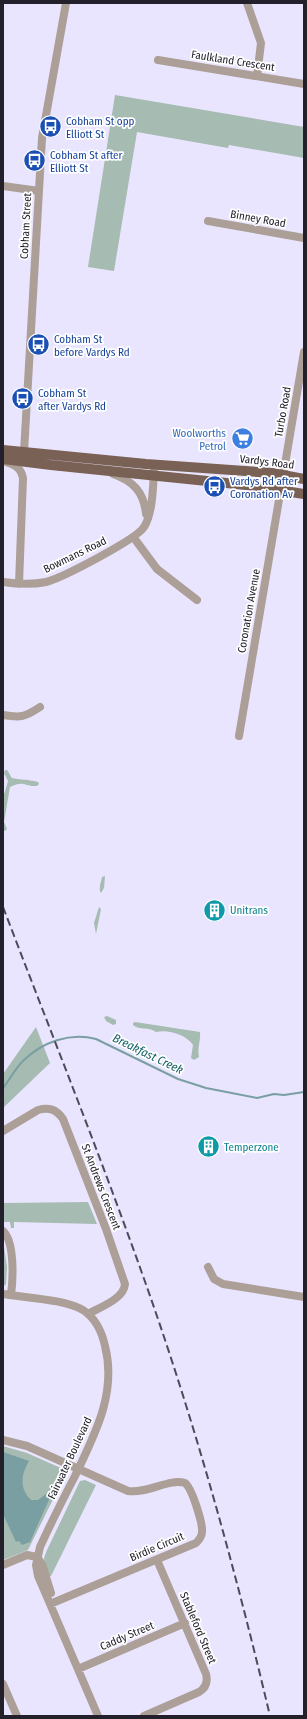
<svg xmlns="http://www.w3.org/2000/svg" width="307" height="1719" font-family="'Fira Sans Condensed',sans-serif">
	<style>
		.green { fill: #a6bbb1 }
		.water { fill: #7a9fa3 }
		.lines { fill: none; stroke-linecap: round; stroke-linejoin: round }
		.stream { stroke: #7a9fa3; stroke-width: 2 }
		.minor { stroke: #ac9f97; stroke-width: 8 }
		.major { stroke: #796255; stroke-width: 10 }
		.rail { stroke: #4d4a59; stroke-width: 2; stroke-dasharray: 8 4; stroke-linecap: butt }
		.labels { text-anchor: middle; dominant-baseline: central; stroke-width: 3.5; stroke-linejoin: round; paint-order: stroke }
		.street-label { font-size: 11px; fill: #23202c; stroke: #fff }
		.transit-label { font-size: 11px; fill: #164399; stroke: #fff; text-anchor: start }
		.shop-label { font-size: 11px; fill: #366cbe; stroke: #fff; text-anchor: end }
		.culture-label { font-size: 11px; fill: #0d838f; stroke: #fff; text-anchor: start }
		.water-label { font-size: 12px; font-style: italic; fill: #146268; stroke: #fff }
	</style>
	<rect width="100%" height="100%" fill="#eae5fe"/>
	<!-- green -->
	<path class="green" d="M 115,95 L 304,127 L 304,158 L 229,145 L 228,148 L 137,132 L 114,271 L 88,267 Z
		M 5,770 L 7,770 C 9,772 10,776 12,778 C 14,779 33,780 38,782 L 39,784 L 37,786 C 25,787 24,780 10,787 L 4,822 L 7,829 L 5,831 L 3,830 L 3,798 L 8,781 L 4,773 Z
		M 105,876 L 104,888 L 101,893 C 98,888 101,883 102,877 Z
		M 99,907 L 101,909 L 96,934 L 94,923 Z
		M 107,1016 L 116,1020 L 116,1024 L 113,1025 L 106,1021 L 104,1017 Z
		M 135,1022 L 200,1032 C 201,1040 197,1048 199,1057 L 194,1060 L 191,1058 L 193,1045 C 187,1035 168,1029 156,1032 C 148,1026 140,1031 133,1025 L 133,1023 Z
		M 36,1027 L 50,1063 L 3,1108 L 3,1074 Z
		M 88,1202 L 97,1224 L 14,1222 L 14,1228 L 11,1228 L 10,1222 L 3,1222 L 3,1203 Z
		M 3,1240 L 7,1267 L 6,1284 L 3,1287 Z
		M 3,1446 L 27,1453 L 63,1469 L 65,1475 L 28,1550 L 3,1560 Z
		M 85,1480 L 96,1485 L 51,1576 L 47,1577 L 44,1558 L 47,1550 L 80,1481 Z"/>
	<!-- water -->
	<path class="water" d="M 3,1452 L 29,1461 C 21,1474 19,1488 31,1500 L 38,1500 L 46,1494 L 52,1493 L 30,1542 L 22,1545 L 19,1541 L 16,1542 L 3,1514 Z"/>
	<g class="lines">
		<!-- stream -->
		<path class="stream" d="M 3,1088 C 10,1079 15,1069 23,1061 C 42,1042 70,1032 96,1039 L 178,1079 L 206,1088 L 257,1098 L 274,1094 L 284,1095 L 304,1092"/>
		<!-- minor -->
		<path class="minor" d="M 247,3 L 261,43 L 257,76
			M 158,60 L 304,84
			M 3,186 L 39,191
			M 208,221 L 304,238
			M 24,452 L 42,138 L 66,3
			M 6,462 C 15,465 21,468 23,478 L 19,584
			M 113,474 C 133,481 144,492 146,514
			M 134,538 L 157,569 L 197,600
			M 3,582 C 17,584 32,585 46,582 C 62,578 137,539 144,527 C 153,513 153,486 154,470
			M 3,715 C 21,718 25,717 40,707
			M 239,736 L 304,352
			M 3,1131 L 38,1110 C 49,1107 56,1109 63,1119 L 106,1229 L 125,1284 C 124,1299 100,1307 88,1314
			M 3,1231 C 15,1242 13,1280 11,1295
			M 208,1267 L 214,1279 L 223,1284 L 304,1297
			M 3,1294 C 26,1298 64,1299 83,1310 C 95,1318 102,1332 105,1346 C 117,1393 95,1434 75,1476 C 63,1499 51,1523 40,1547 L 36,1565 L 38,1576 L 98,1716
			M 3,1440 L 27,1446 L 128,1491 C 148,1494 169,1478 185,1483 C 192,1488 203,1524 202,1532 C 202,1537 199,1540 196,1543 L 50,1604
			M 37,1557 L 42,1564 L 51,1593
			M 3,1565 L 27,1555 L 37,1557
			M 78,1669 L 185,1623
			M 3,1684 L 17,1716
			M 144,1716 L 199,1692 C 206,1688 208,1682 206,1674 L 157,1560"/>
		<!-- major -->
		<path class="major" d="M 3,450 L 146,464 L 272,473 L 304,479
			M 3,459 L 51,465 L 246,485 L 304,494"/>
		<!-- rail -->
		<path class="rail" d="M 3,907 C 50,1030 99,1152 143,1276 C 194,1419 235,1568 270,1716"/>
	</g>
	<!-- icons -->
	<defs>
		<symbol id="bus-disc" viewBox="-11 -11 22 22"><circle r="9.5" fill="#1a4fb4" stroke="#fff"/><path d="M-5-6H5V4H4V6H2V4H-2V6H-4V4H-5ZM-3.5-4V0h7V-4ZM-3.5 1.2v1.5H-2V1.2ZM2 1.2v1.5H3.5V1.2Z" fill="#fff"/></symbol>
		<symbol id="supermarket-disc" viewBox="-11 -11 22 22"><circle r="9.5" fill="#3f7fe0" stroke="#fff"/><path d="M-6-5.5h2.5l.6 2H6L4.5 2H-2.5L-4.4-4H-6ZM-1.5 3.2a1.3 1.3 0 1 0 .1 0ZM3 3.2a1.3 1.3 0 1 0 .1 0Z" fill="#fff"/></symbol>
		<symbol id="building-disc" viewBox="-11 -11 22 22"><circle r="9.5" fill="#0f9aa8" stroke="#fff"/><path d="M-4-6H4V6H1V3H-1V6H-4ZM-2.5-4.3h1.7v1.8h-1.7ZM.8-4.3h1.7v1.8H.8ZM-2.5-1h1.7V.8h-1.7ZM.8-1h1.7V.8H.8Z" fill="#fff"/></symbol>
	</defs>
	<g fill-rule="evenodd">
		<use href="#bus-disc" x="38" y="114" width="25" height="25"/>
		<use href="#bus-disc" x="22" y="148" width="25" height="25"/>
		<use href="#bus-disc" x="26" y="332" width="25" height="25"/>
		<use href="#bus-disc" x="10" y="386" width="25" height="25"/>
		<use href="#supermarket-disc" x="230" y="426" width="25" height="25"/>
		<use href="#bus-disc" x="202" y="474" width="25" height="25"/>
		<use href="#building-disc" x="202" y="898" width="25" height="25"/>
		<use href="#building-disc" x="196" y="1134" width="25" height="25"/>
	</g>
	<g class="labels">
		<!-- street labels -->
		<g class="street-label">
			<text transform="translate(233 61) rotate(9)">Faulkland Crescent</text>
			<text transform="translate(258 219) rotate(10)">Binney Road</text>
			<text transform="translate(26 226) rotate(-87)">Cobham Street</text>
			<text transform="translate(283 412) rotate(-80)">Turbo Road</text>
			<text transform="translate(267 462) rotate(7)">Vardys Road</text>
			<text transform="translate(75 555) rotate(-26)">Bowmans Road</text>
			<text transform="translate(249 611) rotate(-80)">Coronation Avenue</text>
			<text transform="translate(101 1187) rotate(69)">St Andrews Crescent</text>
			<text transform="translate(70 1458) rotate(-65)">Fairwater Boulevard</text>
			<text transform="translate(157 1547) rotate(-23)">Birdie Circuit</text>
			<text transform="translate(198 1628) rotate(67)">Stableford Street</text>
			<text transform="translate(127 1636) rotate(-23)">Caddy Street</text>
		</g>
		<!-- transit labels -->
		<g class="transit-label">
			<text x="66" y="121">Cobham St opp<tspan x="66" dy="13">Elliott St</tspan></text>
			<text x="50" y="155">Cobham St after<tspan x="50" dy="13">Elliott St</tspan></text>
			<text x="54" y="339">Cobham St<tspan x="54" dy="13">before Vardys Rd</tspan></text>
			<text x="38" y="393">Cobham St<tspan x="38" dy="13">after Vardys Rd</tspan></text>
			<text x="230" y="481">Vardys Rd after<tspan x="230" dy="13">Coronation Av</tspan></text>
		</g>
		<!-- shop labels -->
		<g class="shop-label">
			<text x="226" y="433">Woolworths<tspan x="226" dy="13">Petrol</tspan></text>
		</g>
		<!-- culture labels -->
		<g class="culture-label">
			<text x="230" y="910">Unitrans</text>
			<text x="224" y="1147">Temperzone</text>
		</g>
		<!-- water labels -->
		<g class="water-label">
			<text transform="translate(148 1054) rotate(26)">Breakfast Creek</text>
		</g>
	</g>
	<!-- border -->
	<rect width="307" height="1719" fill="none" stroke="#23202c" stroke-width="8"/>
</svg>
